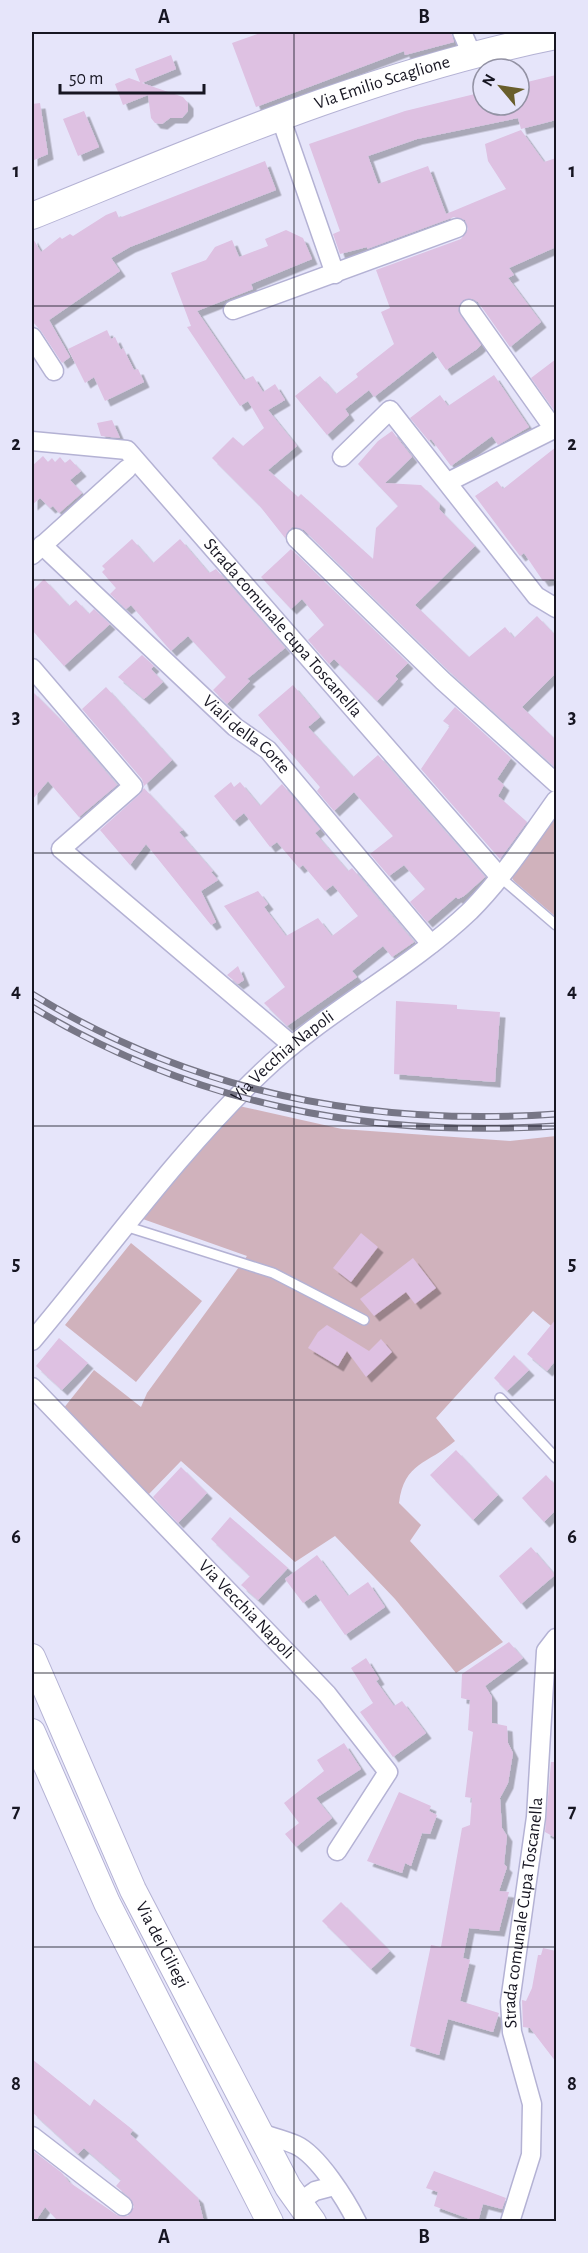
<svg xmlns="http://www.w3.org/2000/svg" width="588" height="2253" font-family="'Alegreya Sans',sans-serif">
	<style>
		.green { fill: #d0b2bc }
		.building { fill: #dec1e2; filter: url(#shadow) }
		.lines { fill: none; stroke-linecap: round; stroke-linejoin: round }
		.service-casing { stroke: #b4b2d4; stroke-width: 12 }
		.minor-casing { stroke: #b4b2d4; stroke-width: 21 }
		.secondary-casing { stroke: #b4b2d4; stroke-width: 28 }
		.service { stroke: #fff; stroke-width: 9 }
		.minor { stroke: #fff; stroke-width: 18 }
		.secondary { stroke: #fff; stroke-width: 26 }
		.rail-casing { stroke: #777686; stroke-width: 7 }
		.rail { stroke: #e6e5fa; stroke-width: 4.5; stroke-dasharray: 14; stroke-linecap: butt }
		.grid { fill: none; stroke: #171622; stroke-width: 1.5; stroke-opacity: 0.55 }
		.labels { text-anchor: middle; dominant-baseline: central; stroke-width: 5; stroke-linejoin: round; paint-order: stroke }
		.street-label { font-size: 18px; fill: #171622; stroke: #e6e5fa }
		.neatline { fill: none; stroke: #171622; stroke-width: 2 }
		.grid-label { font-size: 20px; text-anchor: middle; font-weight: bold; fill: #171622 }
	</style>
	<defs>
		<filter id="shadow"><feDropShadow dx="5.5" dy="5.5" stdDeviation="0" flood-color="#0004"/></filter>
	</defs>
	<rect width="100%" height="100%" fill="#e6e5fa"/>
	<!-- green -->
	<path class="green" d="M 556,810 L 556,917 L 514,881 L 510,875 Z
		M 239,1106 L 342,1129 L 510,1141 L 556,1136 L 556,1330 L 533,1311 L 436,1418 L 455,1441 C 428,1464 404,1462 399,1503 L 421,1525 L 410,1541 L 503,1642 L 456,1673 L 395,1599 L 335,1536 L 295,1562 L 181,1461 L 148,1495 L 63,1409 L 94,1370 L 141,1407 L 147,1393 L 247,1256 L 140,1218 Z
		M 131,1243 L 202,1301 L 136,1382 L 65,1325 Z"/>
	<!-- building -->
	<path class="building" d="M 263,32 L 451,32 L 454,42 L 405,55 L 404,51 L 256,107 L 232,43 Z
		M 171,55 L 176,69 L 142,83 L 183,97 L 188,103 L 188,111 L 182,118 L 170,118 L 162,124 L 155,123 L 151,118 L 148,95 L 123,105 L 115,84 L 129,78 L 140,82 L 135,69 Z
		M 556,75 L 556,120 L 521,129 L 518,118 L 417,139 L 368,156 L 378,184 L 428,166 L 446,214 L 506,189 L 488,161 L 485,144 L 521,130 L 544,162 L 556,158 L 556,247 L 509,268 L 514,275 L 508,278 L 541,322 L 510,347 L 478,302 L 473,299 L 463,300 L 458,311 L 481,345 L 477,349 L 446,370 L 433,351 L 374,397 L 369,390 L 345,409 L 349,415 L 327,435 L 295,396 L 320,376 L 336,394 L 358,377 L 356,374 L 394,344 L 381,312 L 390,308 L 376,270 L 461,239 L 468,229 L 465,220 L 454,217 L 367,249 L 367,247 L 340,254 L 333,234 L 340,231 L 309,144 L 405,111 L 483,92 L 483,105 L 519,105 L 519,84 Z
		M 40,103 L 48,154 L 32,161 L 32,104 Z
		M 84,111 L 99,147 L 78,156 L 63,119 Z
		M 265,161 L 276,190 L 130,247 L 111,258 L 120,271 L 49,320 L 70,357 L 62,363 L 41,331 L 32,321 L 32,237 L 41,252 L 60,237 L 62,239 L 70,234 L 73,236 L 106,215 L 116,211 L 119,218 Z
		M 286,230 L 303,238 L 312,259 L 251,284 L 253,289 L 197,311 L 244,380 L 253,376 L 263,392 L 275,384 L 285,400 L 268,410 L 297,446 L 268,470 L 298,497 L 301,494 L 373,559 L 376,528 L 398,506 L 358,464 L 378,441 L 392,431 L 412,457 L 385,483 L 421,485 L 440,504 L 439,509 L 475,546 L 415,605 L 469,657 L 505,627 L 514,638 L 537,616 L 556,636 L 556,673 L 522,707 L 556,740 L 556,768 L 451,673 L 304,530 L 292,527 L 285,538 L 259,505 L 212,458 L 233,437 L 243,446 L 264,428 L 248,401 L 240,406 L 187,327 L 191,326 L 171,273 L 206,260 L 215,247 L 232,240 L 239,257 L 268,246 L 265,239 Z
		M 107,330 L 111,339 L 115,337 L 121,350 L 123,348 L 134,370 L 138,369 L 144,382 L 105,401 L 94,377 L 85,383 L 68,349 Z
		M 556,359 L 556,413 L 531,378 Z
		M 494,375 L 529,427 L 498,445 L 492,436 L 451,466 L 431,439 L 429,441 L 410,418 L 440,395 L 448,406 Z
		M 112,420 L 120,438 L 101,436 L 97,423 Z
		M 556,447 L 556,579 L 543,581 L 524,553 L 520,556 L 475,496 L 497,481 L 503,489 Z
		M 43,456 L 48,462 L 52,458 L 55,462 L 60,457 L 65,463 L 70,459 L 81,471 L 70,480 L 82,493 L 59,513 L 53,506 L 50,508 L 40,498 L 32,505 L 32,466 Z
		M 132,539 L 153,563 L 180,539 L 209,573 L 216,569 L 285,648 L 247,679 L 250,681 L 227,704 L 213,690 L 226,677 L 188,636 L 171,651 L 131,605 L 126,609 L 110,594 L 116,588 L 102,572 L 105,569 L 102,566 Z
		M 291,549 L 408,663 L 395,676 L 398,679 L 377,701 L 334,659 L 329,664 L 308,640 L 324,625 L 302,599 L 291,609 L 261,577 Z
		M 44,579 L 69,606 L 76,600 L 89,614 L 94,609 L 110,624 L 64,666 L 32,630 L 32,591 Z
		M 142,655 L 154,666 L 151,669 L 163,682 L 144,699 L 118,677 Z
		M 293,685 L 320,717 L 308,727 L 353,777 L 378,755 L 485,877 L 464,896 L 458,899 L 456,897 L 427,922 L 410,902 L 425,889 L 404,865 L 389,876 L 370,854 L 393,836 L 354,792 L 334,811 L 317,791 L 320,787 L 258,715 Z
		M 106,687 L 172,760 L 144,786 L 142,779 L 82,709 Z
		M 32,691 L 65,724 L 117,785 L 79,817 L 48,781 L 32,800 Z
		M 455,707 L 511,758 L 497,779 L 504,785 L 498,796 L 527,822 L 500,859 L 421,769 L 450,726 L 443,721 Z
		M 231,782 L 234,787 L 240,782 L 260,806 L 282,784 L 320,829 L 315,833 L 348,871 L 352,868 L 414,942 L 392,957 L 383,946 L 352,971 L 357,977 L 287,1026 L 264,1003 L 285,987 L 224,906 L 258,891 L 268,904 L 264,907 L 286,936 L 318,918 L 332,936 L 358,916 L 333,885 L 325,891 L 303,865 L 299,868 L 277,842 L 270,847 L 244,813 L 234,821 L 214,796 Z
		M 144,788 L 183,830 L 179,832 L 213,871 L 211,872 L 218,880 L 201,891 L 216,922 L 211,925 L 146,844 L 130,865 L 100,830 L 140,794 Z
		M 238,966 L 244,980 L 238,984 L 227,975 Z
		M 396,1001 L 457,1005 L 457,1009 L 500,1012 L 495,1082 L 394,1074 Z
		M 361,1233 L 378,1247 L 351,1282 L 333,1268 Z
		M 413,1258 L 436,1288 L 415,1304 L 406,1292 L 374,1316 L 360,1299 Z
		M 556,1319 L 556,1360 L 547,1371 L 527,1354 Z
		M 327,1325 L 369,1351 L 381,1339 L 392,1352 L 366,1377 L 347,1351 L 338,1366 L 308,1348 L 318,1332 Z
		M 59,1338 L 88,1363 L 62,1390 L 36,1366 Z
		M 514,1355 L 529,1370 L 507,1391 L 494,1378 Z
		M 456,1450 L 498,1495 L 473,1520 L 430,1475 Z
		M 181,1467 L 207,1493 L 178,1523 L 153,1497 Z
		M 546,1475 L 556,1486 L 556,1510 L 544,1522 L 522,1498 Z
		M 230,1517 L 288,1568 L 258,1600 L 241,1585 L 250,1576 L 211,1539 Z
		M 531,1547 L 555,1575 L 521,1604 L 499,1576 Z
		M 317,1555 L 348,1596 L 368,1582 L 385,1607 L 345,1635 L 316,1594 L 303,1603 L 285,1579 Z
		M 509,1642 L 523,1658 L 485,1686 L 492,1697 L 492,1723 L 507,1726 L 508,1743 L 513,1753 L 508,1783 L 500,1798 L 502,1828 L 507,1836 L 504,1864 L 507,1867 L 499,1891 L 509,1892 L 499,1931 L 469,1928 L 463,1958 L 470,1960 L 460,2001 L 499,2013 L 493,2032 L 448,2019 L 439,2055 L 410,2046 L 431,1945 L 441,1947 L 462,1828 L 470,1825 L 472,1798 L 465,1797 L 473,1732 L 468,1730 L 470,1700 L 461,1698 L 462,1674 Z
		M 366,1658 L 379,1679 L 376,1681 L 394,1706 L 402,1701 L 426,1733 L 393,1757 L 360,1712 L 373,1703 L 351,1668 Z
		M 344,1743 L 361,1769 L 316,1798 L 332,1818 L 296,1847 L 285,1834 L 299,1823 L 284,1803 L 324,1771 L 317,1760 Z
		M 551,1762 L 556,1762 L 556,1838 L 545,1832 Z
		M 399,1792 L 431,1806 L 429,1811 L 437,1815 L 430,1834 L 422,1833 L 411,1866 L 405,1863 L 402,1873 L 367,1861 Z
		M 341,1902 L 390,1951 L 371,1969 L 322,1921 Z
		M 543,1948 L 556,1951 L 556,2062 L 530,2028 L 523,2027 L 522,2000 L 526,2001 L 532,1988 L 538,1955 L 541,1955 Z
		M 32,2059 L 90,2106 L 94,2099 L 133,2130 L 130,2134 L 198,2198 L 204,2222 L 59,2222 L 45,2207 L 35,2222 L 32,2222 L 32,2150 L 62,2173 L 69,2182 L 117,2215 L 128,2216 L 134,2207 L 130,2198 L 116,2186 L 121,2180 L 84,2148 L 78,2154 L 32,2112 Z
		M 434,2171 L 506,2198 L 502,2209 L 483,2204 L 478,2222 L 434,2206 L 438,2192 L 426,2188 Z"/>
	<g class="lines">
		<defs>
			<path id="service" d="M 500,877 L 556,925
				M 125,1226 L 273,1273 L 364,1320
				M 500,1398 L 556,1458"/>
			<g id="minor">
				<path d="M 462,32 L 472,55"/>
				<path d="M 280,116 L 335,274"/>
				<path d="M 469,309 L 554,429"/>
				<path d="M 233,310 L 457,228"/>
				<path d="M 32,337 L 54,371"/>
				<path id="s1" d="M 32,441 L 127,450 L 500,877"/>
				<path d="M 342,457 L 390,410 L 536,596 L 556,608"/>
				<path d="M 448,482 L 556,428"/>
				<path d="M 296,538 L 443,681 L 556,783"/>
				<path id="s2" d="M 42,545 L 235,727 L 268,750 L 431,944"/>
				<path d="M 32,555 L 127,469"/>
				<path d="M 32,668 L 133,786 L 61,849 L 292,1045"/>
				<path id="s3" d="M 32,1341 C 108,1251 176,1154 262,1072 C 325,1011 406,972 470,911 C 503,878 529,838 556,800"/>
				<path id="s4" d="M 32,1387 L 327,1694 L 388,1772 L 337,1851"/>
				<path d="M 260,2133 C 272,2137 285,2140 296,2145 C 318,2155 346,2200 357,2222"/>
				<path d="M 32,2136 L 123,2206"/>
				<path d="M 298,2203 L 315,2191 L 334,2186"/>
				<path id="s5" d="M 510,2222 L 531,2155 L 532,2104 L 512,2032 L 510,2002 L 536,1817 L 546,1651 L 556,1638"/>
			</g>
			<g id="secondary">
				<path id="s6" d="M 32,216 C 203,147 375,72 556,36"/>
				<path id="s7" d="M 32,1657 L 133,1890 L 288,2187 L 313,2222"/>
				<path d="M 32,1732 L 107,1903 L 270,2222"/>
			</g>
		</defs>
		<!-- service casing -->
		<use href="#service" class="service-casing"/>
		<!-- minor casing -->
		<use href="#minor" class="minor-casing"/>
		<!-- secondary casing -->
		<use href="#secondary" class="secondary-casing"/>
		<!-- service -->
		<use href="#service" class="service"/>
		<!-- minor -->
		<use href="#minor" class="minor"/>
		<!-- secondary -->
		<use href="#secondary" class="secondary"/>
		<defs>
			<path id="rail" d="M 32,994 C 193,1093 369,1127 556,1114
				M 32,1007 C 194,1105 369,1138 556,1126"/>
		</defs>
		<!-- rail casing -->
		<use href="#rail" class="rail-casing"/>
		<!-- rail -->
		<use href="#rail" class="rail"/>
	</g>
	<!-- grid -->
	<path class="grid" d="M 294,32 L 294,2222M 32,306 L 556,306M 32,580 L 556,580M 32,853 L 556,853M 32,1126 L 556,1126M 32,1400 L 556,1400M 32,1673 L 556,1673M 32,1947 L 556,1947"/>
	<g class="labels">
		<!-- street labels -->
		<g class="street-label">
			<text stroke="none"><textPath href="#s6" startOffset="375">Via Emilio Scaglione</textPath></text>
			<text stroke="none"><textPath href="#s1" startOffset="332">Strada comunale cupa Toscanella</textPath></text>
			<text stroke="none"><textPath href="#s2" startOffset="279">Viali della Corte</textPath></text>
			<text stroke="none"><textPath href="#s3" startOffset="380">Via Vecchia Napoli</textPath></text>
			<text stroke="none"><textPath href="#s4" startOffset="309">Via Vecchia Napoli</textPath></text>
			<text stroke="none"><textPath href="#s5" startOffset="316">Strada comunale Cupa Toscanella</textPath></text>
			<text stroke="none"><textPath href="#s7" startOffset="316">Via dei Ciliegi</textPath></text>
		</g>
	</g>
	<!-- border -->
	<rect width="588" height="2253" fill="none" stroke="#e6e5fa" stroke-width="66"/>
	<!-- north arrow -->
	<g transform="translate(501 87) rotate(299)"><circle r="28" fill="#e6e5fa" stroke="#9392a4" stroke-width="1.5"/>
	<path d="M0-4.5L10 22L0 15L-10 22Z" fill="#695e2b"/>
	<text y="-9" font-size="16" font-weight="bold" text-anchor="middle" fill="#171622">N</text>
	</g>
	<!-- scale -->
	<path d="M60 84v9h144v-9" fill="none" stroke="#171622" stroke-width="3"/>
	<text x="69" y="84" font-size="18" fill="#171622" stroke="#e6e5fa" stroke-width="4.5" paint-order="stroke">50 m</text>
	<rect x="33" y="33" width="522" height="2187" class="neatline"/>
	<g class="grid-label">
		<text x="164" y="23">A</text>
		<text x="424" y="23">B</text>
		<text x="16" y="177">1</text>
		<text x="572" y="177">1</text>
		<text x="16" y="450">2</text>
		<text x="572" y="450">2</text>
		<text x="16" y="723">3</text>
		<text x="572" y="723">3</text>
		<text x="16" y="997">4</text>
		<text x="572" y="997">4</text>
		<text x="16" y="1270">5</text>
		<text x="572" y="1270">5</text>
		<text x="16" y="1543">6</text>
		<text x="572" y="1543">6</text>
		<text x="16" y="1817">7</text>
		<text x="572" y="1817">7</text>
		<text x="16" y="2090">8</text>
		<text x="572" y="2090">8</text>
		<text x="164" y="2243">A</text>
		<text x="424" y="2243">B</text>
	</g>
</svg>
